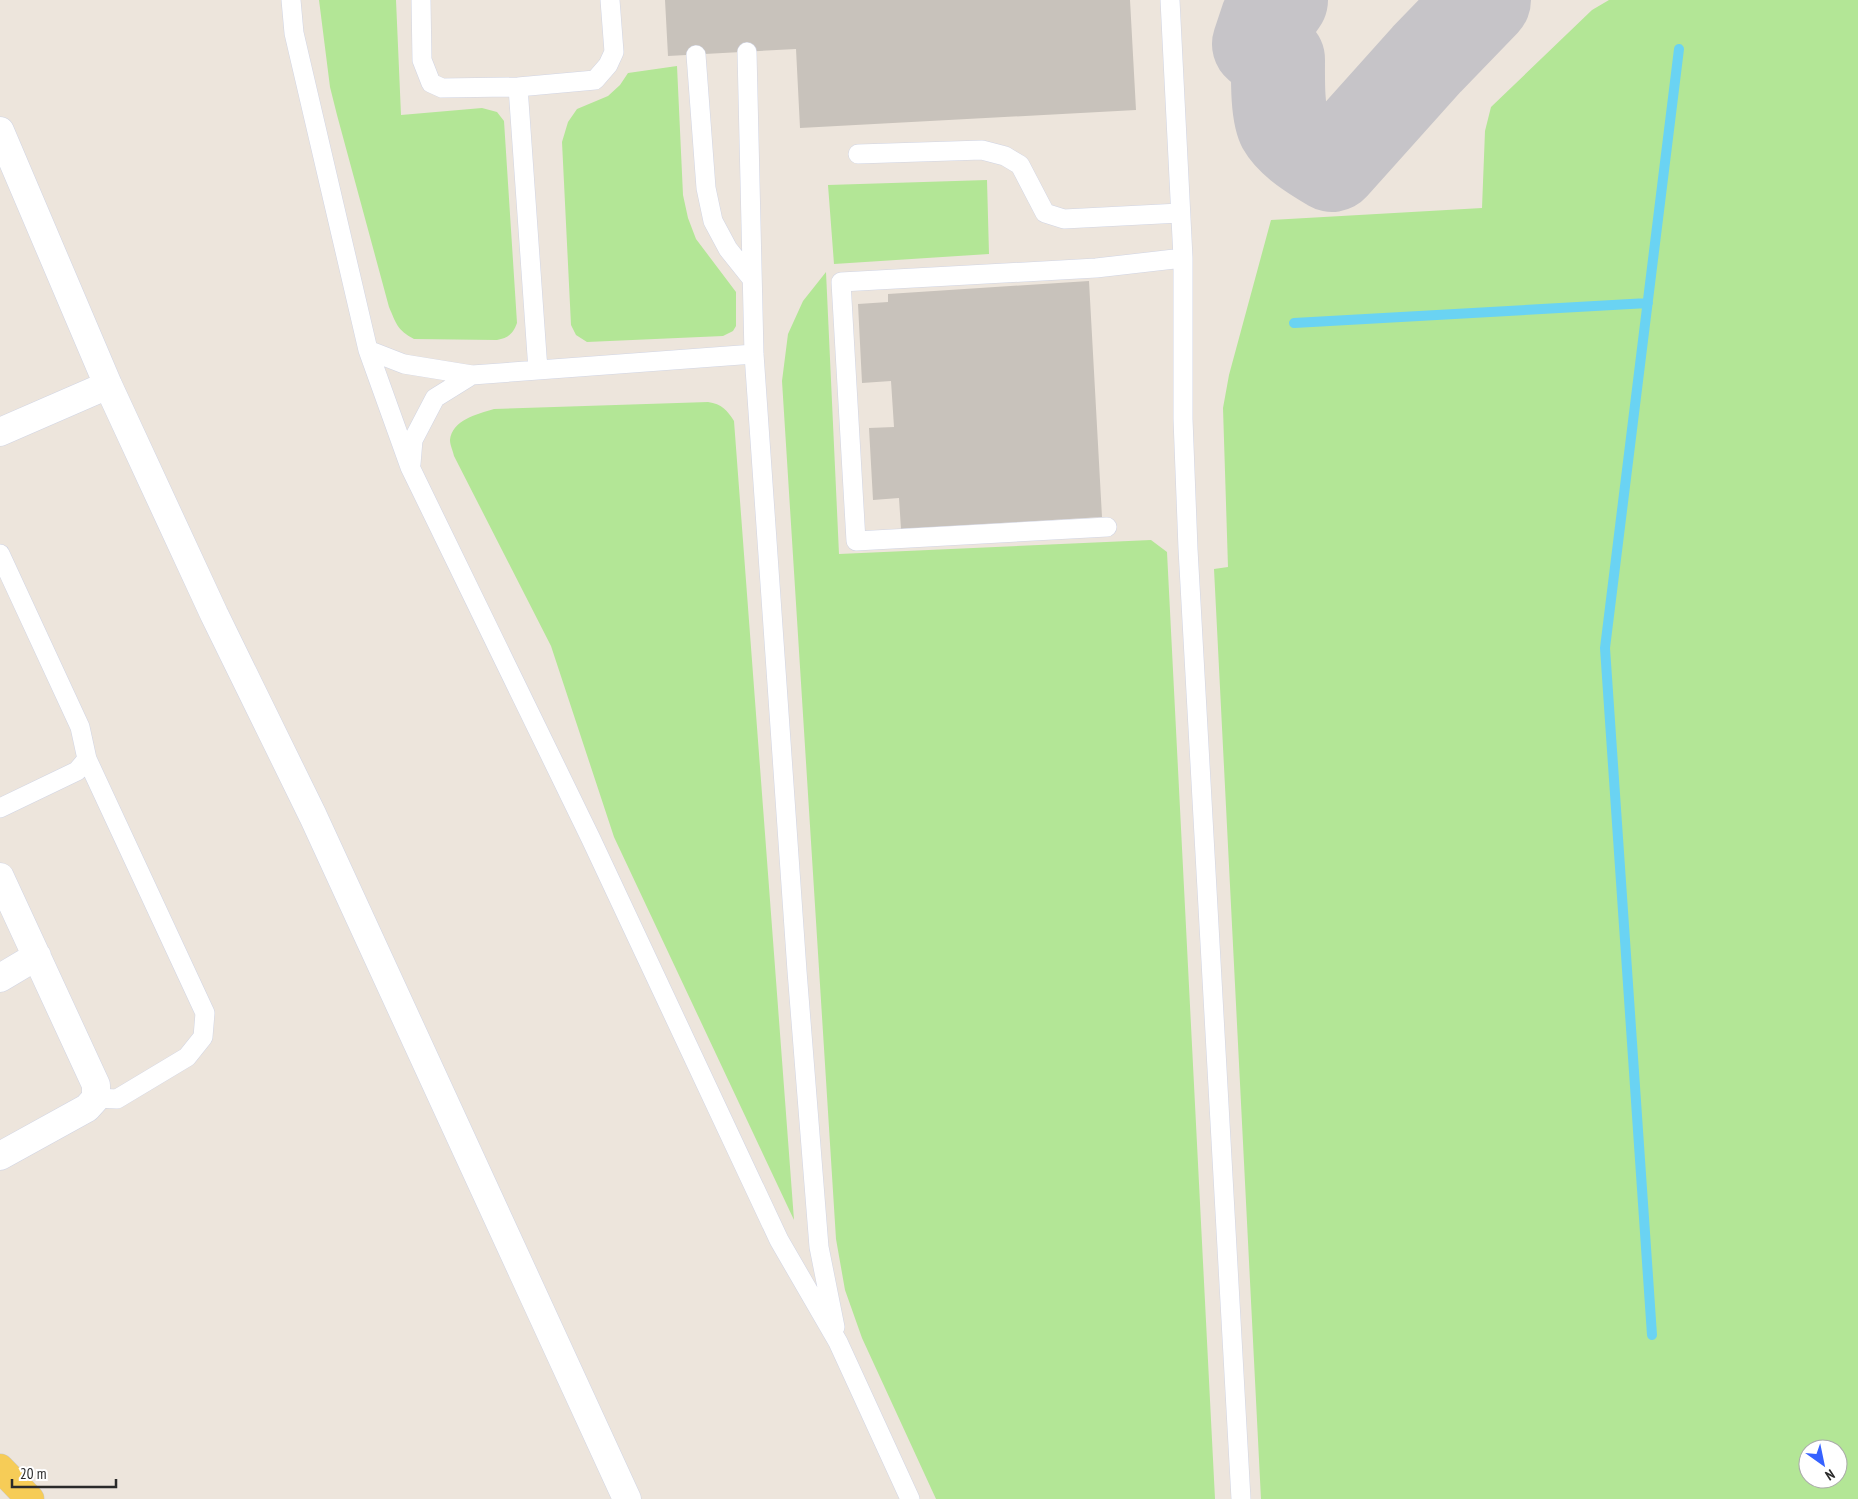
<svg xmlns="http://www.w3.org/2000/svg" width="1858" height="1499" font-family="'PT Sans Narrow',sans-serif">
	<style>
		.green { fill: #b3e696; fill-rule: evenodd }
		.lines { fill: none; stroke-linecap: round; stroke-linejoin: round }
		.stream { stroke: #6ad3f3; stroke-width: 10 }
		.taxiway { stroke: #c6c4c8; stroke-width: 94 }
		.building { fill: #c8c2bb }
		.lane-casing { stroke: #d1d5e4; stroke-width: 20 }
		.street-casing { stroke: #d1d5e4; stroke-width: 29 }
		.primary-casing { stroke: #c8c8c8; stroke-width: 29 }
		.lane { stroke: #fff; stroke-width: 19 }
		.street { stroke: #fff; stroke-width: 28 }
		.primary { stroke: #f6cc57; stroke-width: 28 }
	</style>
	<rect width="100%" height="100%" fill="#ede5dc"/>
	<!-- green -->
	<path class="green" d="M 319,0 L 396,0 L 401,115 L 482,108 L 497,112 L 504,121 L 517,323 C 513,334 508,338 497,340 L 414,339 C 397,330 396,323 389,307 L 337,115 L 330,87 Z
		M 1609,0 L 1858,0 L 1858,1499 L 1261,1499 L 1214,569 L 1228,567 L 1223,408 L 1229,375 L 1271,220 L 1482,208 L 1485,131 L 1491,107 L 1592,10 ZM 1808,1449 L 1838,1449 L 1838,1479 L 1808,1479 Z
		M 677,66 L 683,195 L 688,218 L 696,239 L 736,292 L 736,326 L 733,331 L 723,336 L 587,342 L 576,335 L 571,325 L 562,142 L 568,122 L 577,109 L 608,96 L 620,85 L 628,73 Z
		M 987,180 L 989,254 L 834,264 L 828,185 Z
		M 826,272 L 839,554 L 1151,540 L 1167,552 L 1215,1499 L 936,1499 L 862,1338 L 845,1290 L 836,1239 L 782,381 L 788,334 L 803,301 Z
		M 708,402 C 722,404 727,410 734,421 L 794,1220 L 614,837 L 551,646 L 454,456 C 453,451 450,445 450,440 C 452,420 477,414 494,409 Z"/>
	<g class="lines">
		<!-- stream -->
		<path class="stream" d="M 1294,323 L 1648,303
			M 1652,1335 L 1605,648 L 1679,49"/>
		<!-- taxiway -->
		<path class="taxiway" d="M 1281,0 L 1267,20 L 1259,44 L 1278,60 C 1278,75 1277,113 1284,126 C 1293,142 1317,156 1332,165 L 1427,59 L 1484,0"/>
	</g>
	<!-- building -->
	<path class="building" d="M 665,0 L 1130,0 L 1136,110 L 800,128 L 796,49 L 668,56 Z
		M 1089,281 L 1102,517 L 901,529 L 899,498 L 873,500 L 869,428 L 894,427 L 891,381 L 862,383 L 858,304 L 888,302 L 888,294 Z"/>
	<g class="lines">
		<defs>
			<path id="lane" d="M 291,0 L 294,33 L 368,350 L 410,467 L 591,839 L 779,1240 L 838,1342 L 910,1499
				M 421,0 L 422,60 L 431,83 L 442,88 L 518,87 L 595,80 L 608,65 L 614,52 L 610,0
				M 1170,0 L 1183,258 L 1183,419 L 1188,549 L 1241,1499
				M 747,52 L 754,354 L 797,971 L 819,1247 L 835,1327
				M 696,55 L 706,188 L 713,221 L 728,249 L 752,279
				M 518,87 L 538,370
				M 858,154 L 982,150 L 1005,156 L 1020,165 L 1045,213 L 1064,219 L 1180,213
				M 368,350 L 404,364 L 472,375 L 435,398 L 413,440 L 411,464
				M 472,375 L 754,354
				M 1107,527 L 856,541 L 841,282 L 1096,268 L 1183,258
				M 0,554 L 80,727 L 87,759 L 77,771 L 0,808
				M 87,759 L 205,1013 L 203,1037 L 187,1057 L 117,1099 L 96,1098"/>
			<path id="street" d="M 0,131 L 108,385 L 214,614 L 313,816 L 627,1499
				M 0,432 L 108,385
				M 0,877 L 96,1085 L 96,1098 L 87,1108 L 0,1156
				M 0,978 L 37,956"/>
			<path id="primary" d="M 0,1468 L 30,1499"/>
		</defs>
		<!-- lane casing -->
		<use href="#lane" class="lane-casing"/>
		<!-- street casing -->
		<use href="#street" class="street-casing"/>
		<!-- primary casing -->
		<use href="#primary" class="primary-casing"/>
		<!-- lane -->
		<use href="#lane" class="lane"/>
		<!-- street -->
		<use href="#street" class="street"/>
		<!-- primary -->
		<use href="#primary" class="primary"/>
	</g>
	<!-- north arrow -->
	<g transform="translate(1823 1464) rotate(147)"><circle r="24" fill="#ffffff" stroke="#aaaaaa"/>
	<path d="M0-4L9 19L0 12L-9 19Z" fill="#3662ff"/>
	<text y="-8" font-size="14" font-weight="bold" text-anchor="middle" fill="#2a2a2a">N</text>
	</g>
	<!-- scale -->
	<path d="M12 1479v8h104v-8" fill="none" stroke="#2a2a2a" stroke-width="2.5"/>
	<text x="20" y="1479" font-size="15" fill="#2a2a2a" stroke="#ffffff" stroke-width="4" paint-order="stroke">20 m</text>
</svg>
